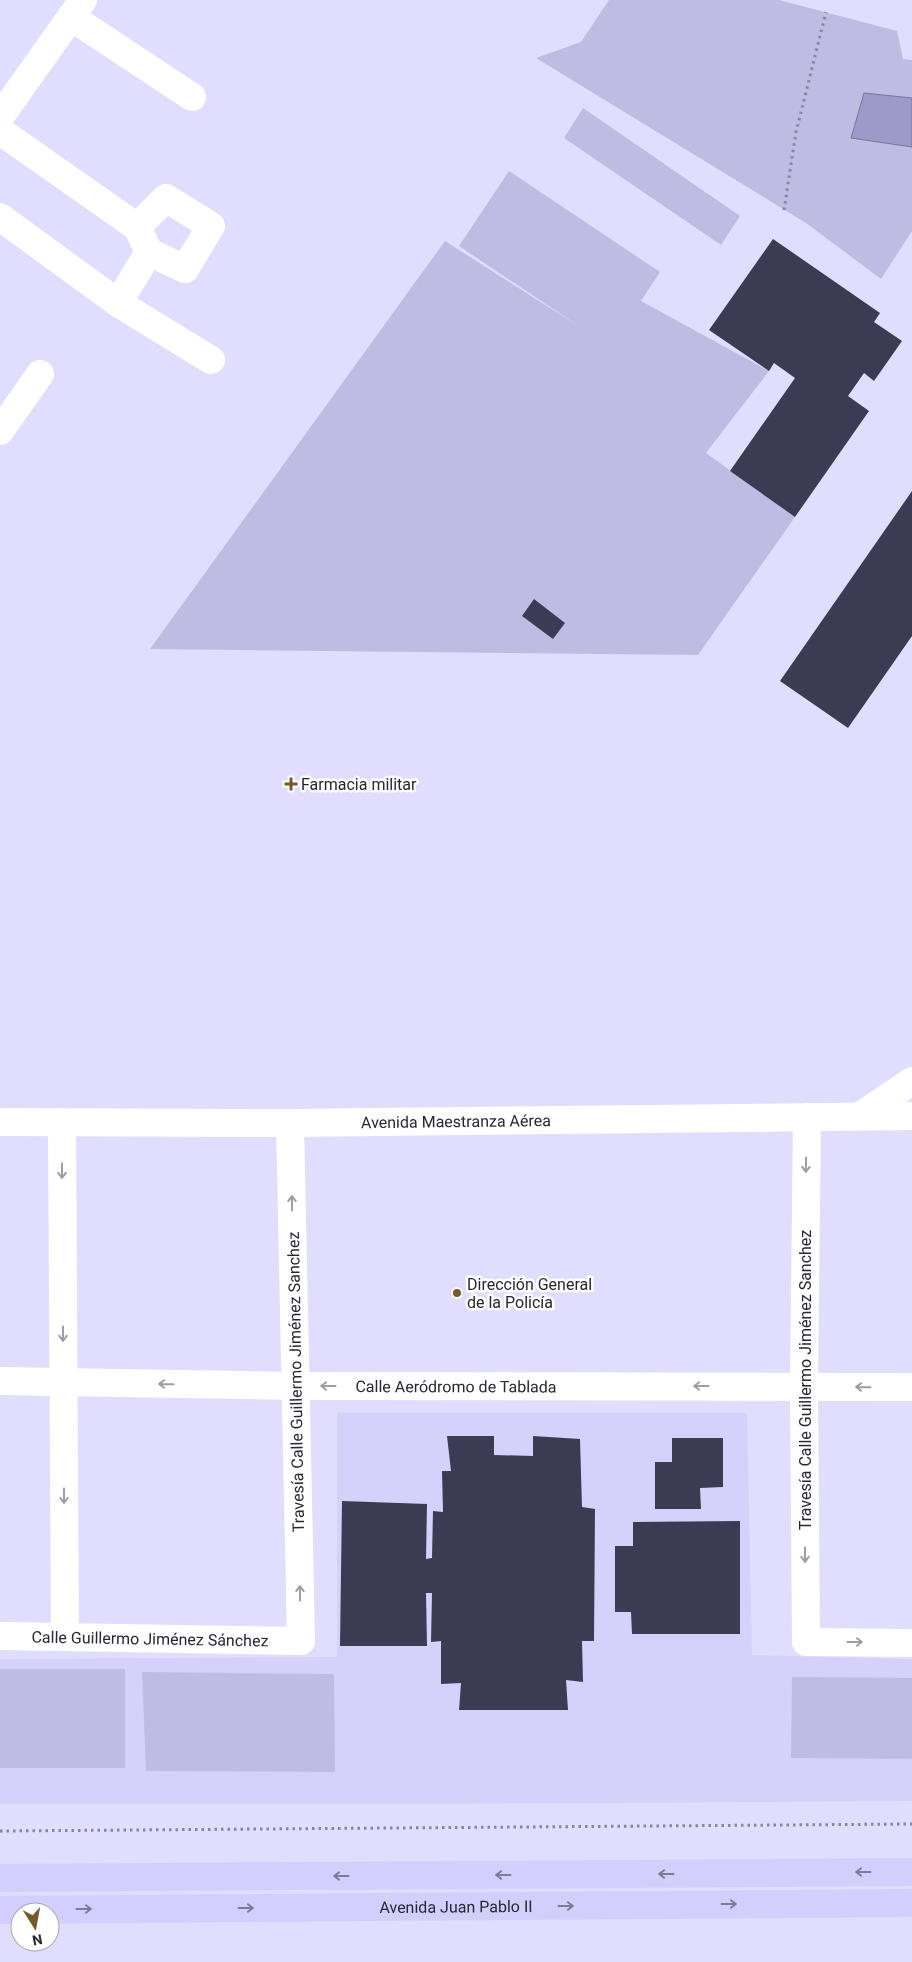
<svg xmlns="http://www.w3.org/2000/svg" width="912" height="1962" font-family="Roboto,sans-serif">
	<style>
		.built { fill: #d5d1fa }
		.green { fill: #bfbce3 }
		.water { fill: #9e99c8; stroke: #7a769b }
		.building { fill: #3d3a54 }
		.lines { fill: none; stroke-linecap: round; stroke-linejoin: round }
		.path { stroke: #88869d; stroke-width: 3; stroke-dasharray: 2.5 4; stroke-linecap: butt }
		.minor { stroke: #fff; stroke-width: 28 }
		.major { stroke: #d4cefd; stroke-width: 28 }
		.oneway { stroke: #9e9da3 }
		.oneway2 { stroke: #7e7a98 }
		.poi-dot { fill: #73592b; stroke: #fff; stroke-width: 2 }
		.labels { text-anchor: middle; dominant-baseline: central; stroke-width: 5; stroke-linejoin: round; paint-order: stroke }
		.poi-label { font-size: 16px; fill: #272632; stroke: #fff; text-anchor: start }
		.street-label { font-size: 16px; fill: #272632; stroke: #fff }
	</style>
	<rect width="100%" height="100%" fill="#e0ddfe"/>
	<!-- built -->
	<path class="built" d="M 337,1413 L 747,1413 L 752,1655 L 912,1659 L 912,1801 L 440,1804 L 0,1804 L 0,1659 L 337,1657 Z"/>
	<!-- green -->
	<path class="green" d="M 609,0 L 779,0 L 897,31 L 903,59 L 912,60 L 912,231 L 881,279 L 806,223 L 536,58 L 581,42 Z
		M 583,108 L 740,216 L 721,245 L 564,138 Z
		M 509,171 L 660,272 L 641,301 L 769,371 L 706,453 L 795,517 L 698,655 L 150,649 L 445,241 L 580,327 L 459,246 Z
		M 0,1669 L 125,1669 L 125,1768 L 0,1768 Z
		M 142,1672 L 334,1674 L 335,1772 L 146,1771 Z
		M 792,1677 L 912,1678 L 912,1759 L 791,1758 Z"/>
	<!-- water -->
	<path class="water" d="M 864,93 L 912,98 L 912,147 L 851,138 Z"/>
	<!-- building -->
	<path class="building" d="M 773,239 L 880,313 L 874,322 L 902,341 L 874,381 L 864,373 L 848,396 L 869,411 L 795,517 L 730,471 L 795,378 L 774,363 L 769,371 L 709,330 Z
		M 912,491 L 912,636 L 848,728 L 780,681 Z
		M 534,599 L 565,623 L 553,639 L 522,616 Z
		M 447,1436 L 494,1436 L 494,1455 L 533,1456 L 533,1436 L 580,1439 L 582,1507 L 595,1509 L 594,1641 L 582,1641 L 583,1682 L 566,1680 L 568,1710 L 459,1710 L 461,1683 L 441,1684 L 441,1641 L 431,1642 L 432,1593 L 426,1593 L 427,1646 L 340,1646 L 342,1501 L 427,1504 L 426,1559 L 432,1558 L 433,1511 L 443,1512 L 442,1471 L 451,1471 Z
		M 672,1438 L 723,1438 L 723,1487 L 700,1488 L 701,1509 L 655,1509 L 655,1462 L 672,1462 Z
		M 740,1521 L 740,1634 L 632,1634 L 631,1612 L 615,1612 L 615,1546 L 633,1546 L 633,1522 Z"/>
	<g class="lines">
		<!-- path -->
		<path class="path" d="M 784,210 L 796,132 L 826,12
			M 0,1831 L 912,1824"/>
		<!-- minor -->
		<g class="minor">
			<path d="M 71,17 L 192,97"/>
			<path d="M 0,117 L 83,0"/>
			<path d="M 0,131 L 137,227"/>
			<path d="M 0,217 L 118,303 L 211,360"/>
			<path d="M 118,303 L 149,252 L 137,227 L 166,198 L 211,226 L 185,269 L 149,252"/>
			<path d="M 0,431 L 40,374"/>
			<path d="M 860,1116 L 912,1081"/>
			<path d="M 807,1117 L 804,1386 L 806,1642 L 912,1643"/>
			<path id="s1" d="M 0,1122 L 290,1123 L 912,1116"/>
			<path d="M 62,1122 L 65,1637"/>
			<path id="s2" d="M 0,1381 L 296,1386 L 912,1387"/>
			<path id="s3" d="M 0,1636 L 301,1641 L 290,1123"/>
		</g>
		<!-- major -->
		<g class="major">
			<path d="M 0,1878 L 912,1872"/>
			<path id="s4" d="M 0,1910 L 912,1903"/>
		</g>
	</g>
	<!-- one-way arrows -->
	<defs><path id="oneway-shaft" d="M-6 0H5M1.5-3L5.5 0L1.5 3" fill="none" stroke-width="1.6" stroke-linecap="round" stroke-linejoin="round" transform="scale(1.25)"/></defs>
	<g class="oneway">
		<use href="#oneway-shaft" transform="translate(806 1165) rotate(91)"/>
		<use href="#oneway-shaft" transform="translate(62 1171) rotate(90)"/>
		<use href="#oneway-shaft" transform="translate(292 1203) rotate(-91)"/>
		<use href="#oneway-shaft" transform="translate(63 1334) rotate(90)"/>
		<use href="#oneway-shaft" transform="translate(166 1384) rotate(-179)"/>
		<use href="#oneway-shaft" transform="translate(328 1386) rotate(180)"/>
		<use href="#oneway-shaft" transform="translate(701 1386) rotate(180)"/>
		<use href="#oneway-shaft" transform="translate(863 1387) rotate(-179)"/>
		<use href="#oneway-shaft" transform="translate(64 1496) rotate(90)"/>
		<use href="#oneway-shaft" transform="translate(805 1555) rotate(90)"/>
		<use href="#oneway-shaft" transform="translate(300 1593) rotate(-91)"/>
		<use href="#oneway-shaft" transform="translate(855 1642)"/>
	</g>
	<g class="oneway2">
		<use href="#oneway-shaft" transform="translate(863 1872) rotate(180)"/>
		<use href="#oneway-shaft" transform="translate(666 1874) rotate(180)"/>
		<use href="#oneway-shaft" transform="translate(503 1875) rotate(180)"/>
		<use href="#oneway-shaft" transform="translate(341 1876) rotate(180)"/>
		<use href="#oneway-shaft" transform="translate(729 1904)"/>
		<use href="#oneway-shaft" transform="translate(566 1906)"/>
		<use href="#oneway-shaft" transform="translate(246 1908)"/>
		<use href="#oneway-shaft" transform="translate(84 1909)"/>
	</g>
	<!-- markers -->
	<g class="poi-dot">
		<path d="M288.5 776.5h5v5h5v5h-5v5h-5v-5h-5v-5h5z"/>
		<circle cx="457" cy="1293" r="5"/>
	</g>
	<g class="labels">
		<!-- poi labels -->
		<g class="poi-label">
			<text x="301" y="784">Farmacia militar</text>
			<text x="467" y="1284">Dirección General<tspan x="467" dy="18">de la Policía</tspan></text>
		</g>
		<!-- street labels -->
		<g class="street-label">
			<text stroke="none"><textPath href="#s1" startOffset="456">Avenida Maestranza Aérea</textPath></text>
			<text transform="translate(805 1380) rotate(-90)">Travesía Calle Guillermo Jiménez Sanchez</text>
			<text transform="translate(296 1382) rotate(-91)">Travesía Calle Guillermo Jiménez Sanchez</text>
			<text stroke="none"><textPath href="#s2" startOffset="456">Calle Aeródromo de Tablada</textPath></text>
			<text stroke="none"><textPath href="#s3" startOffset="150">Calle Guillermo Jiménez Sánchez</textPath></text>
			<text stroke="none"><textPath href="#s4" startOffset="456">Avenida Juan Pablo II</textPath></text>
		</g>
	</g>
	<!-- north arrow -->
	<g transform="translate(35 1927) rotate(169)"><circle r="24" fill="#ffffff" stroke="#a9a8ad"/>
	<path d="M0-4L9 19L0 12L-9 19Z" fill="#73592b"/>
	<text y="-8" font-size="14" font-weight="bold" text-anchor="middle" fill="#272632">N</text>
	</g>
</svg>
